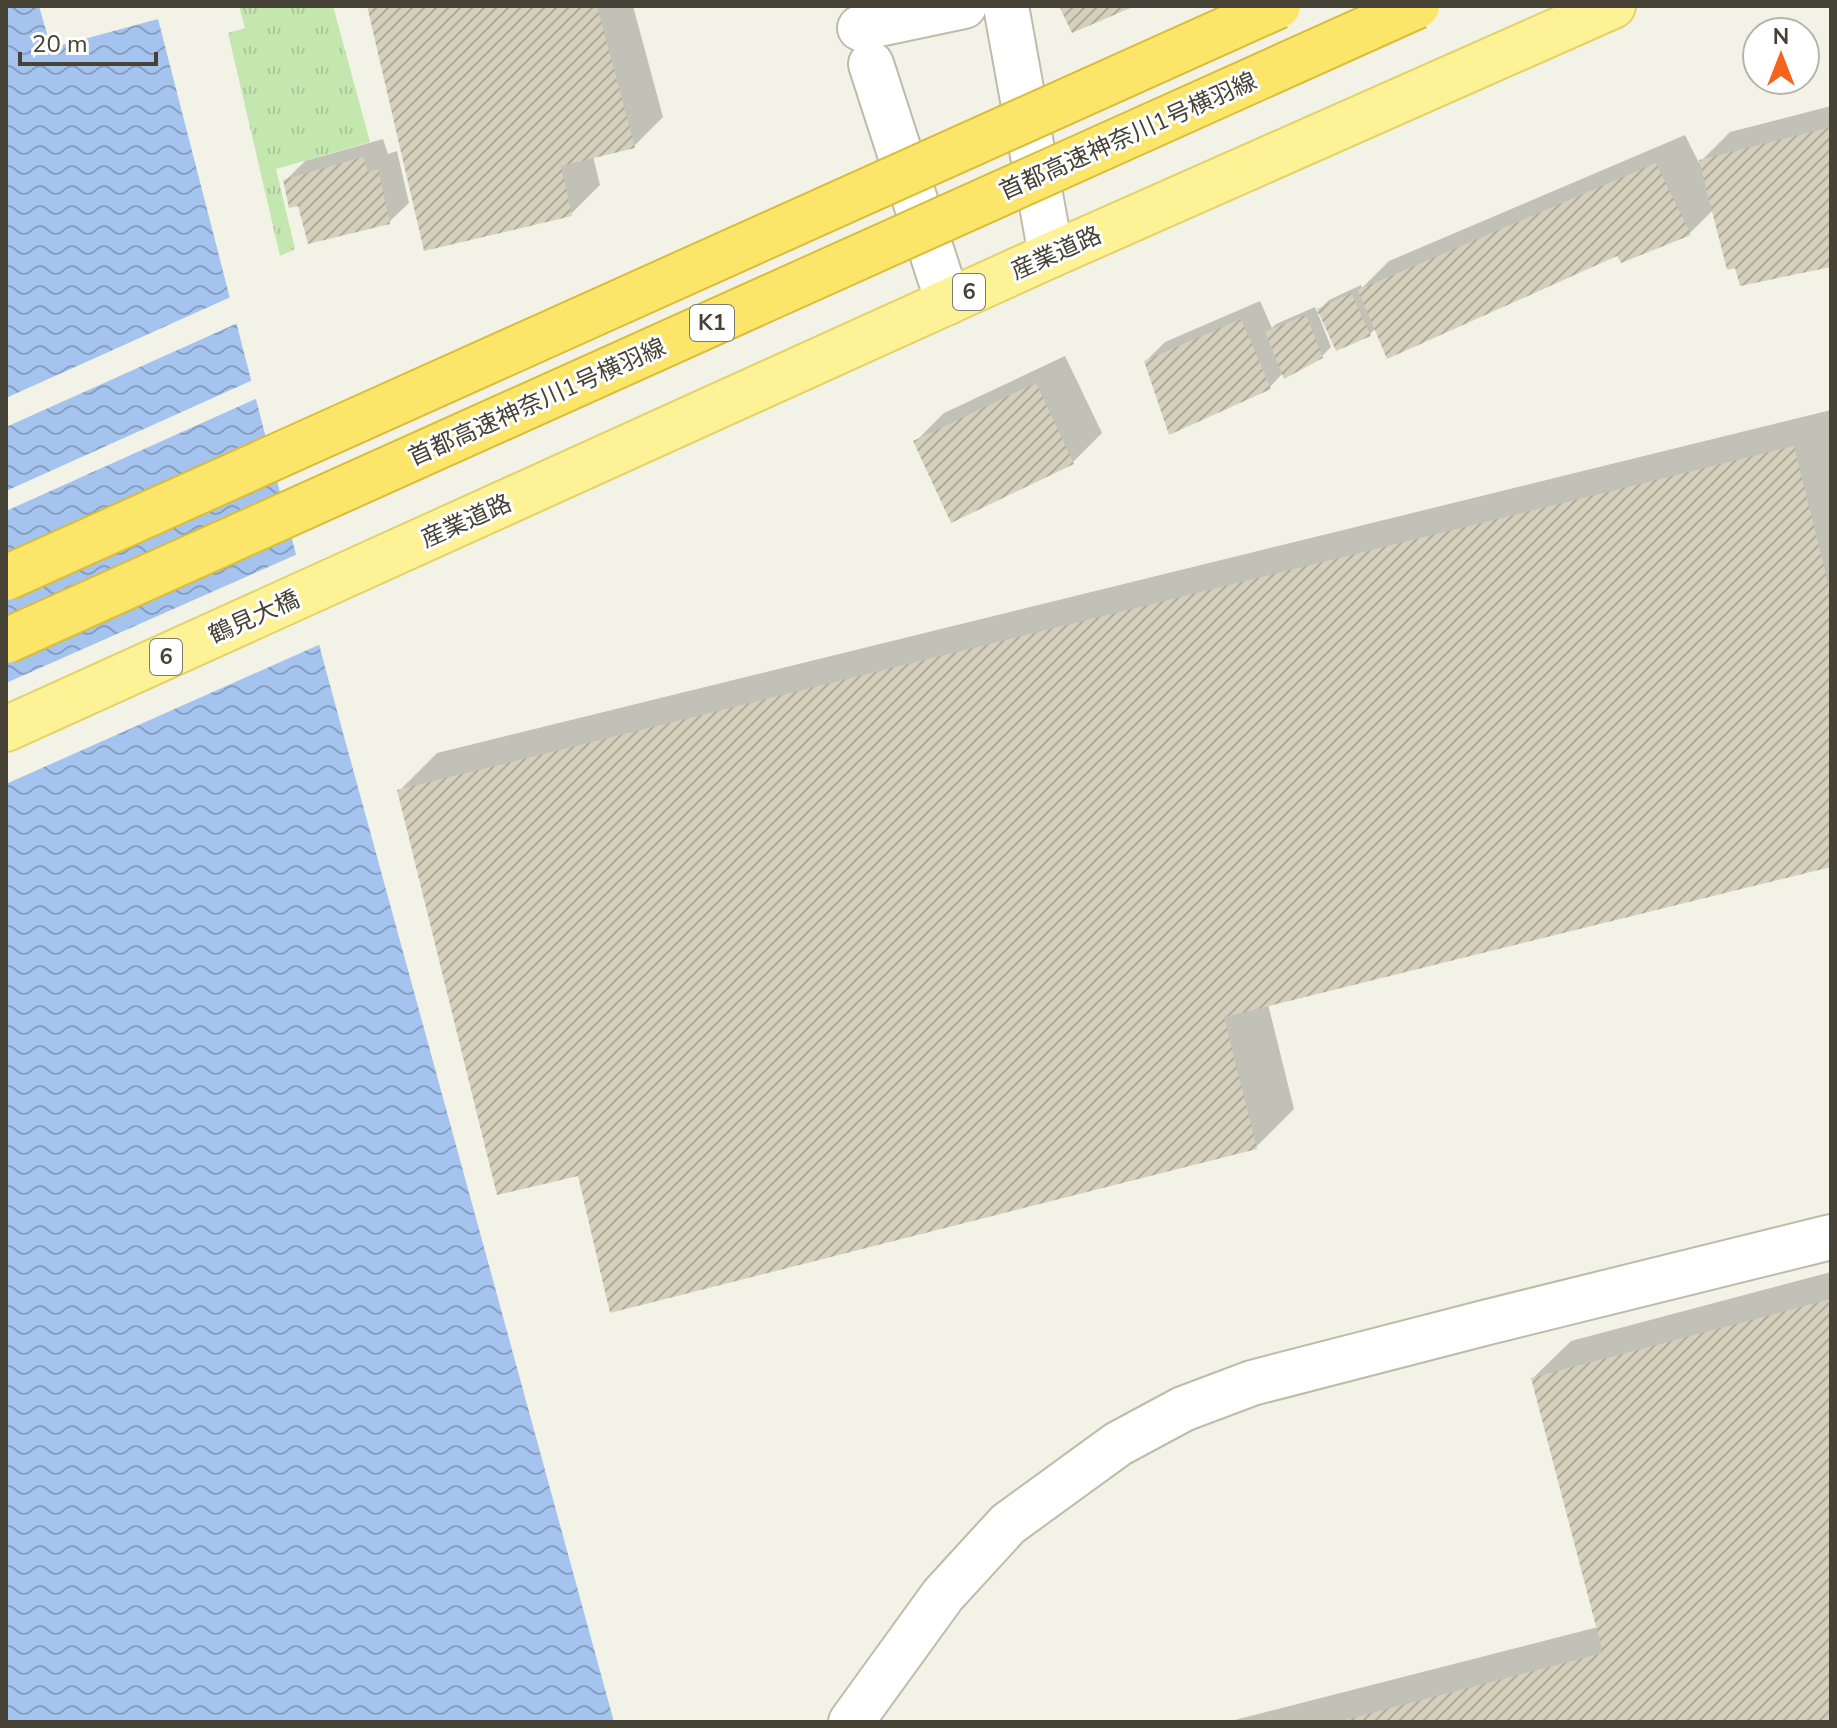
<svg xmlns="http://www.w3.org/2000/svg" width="1837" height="1728" font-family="'Nunito Sans','Noto Sans JP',sans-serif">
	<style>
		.grass { fill: url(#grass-tufts) }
		.water { fill: url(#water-waves) }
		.pier { fill: #f3f2e7 }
		.shadow { fill: #0003 }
		.building { fill: url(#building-hatch) }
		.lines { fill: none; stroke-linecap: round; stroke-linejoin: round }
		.minor-casing { stroke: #bfbba9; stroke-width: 48 }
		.major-casing { stroke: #e2d366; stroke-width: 48 }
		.minor { stroke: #fff; stroke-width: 44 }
		.major { stroke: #fdf296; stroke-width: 44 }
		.highway-bridge-casing { stroke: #dbbd39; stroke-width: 48; stroke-linecap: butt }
		.highway-bridge { stroke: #fce669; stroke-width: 44 }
		.labels { text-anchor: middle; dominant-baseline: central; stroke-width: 6; stroke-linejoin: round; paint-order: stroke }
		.shield { fill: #fff; stroke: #7e7b72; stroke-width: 2 }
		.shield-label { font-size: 22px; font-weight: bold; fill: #464336 }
		.street-label { font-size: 24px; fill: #464336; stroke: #fff }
	</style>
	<defs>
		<pattern id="grass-tufts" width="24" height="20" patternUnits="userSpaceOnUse" patternTransform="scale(2)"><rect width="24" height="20" fill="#c4e7b0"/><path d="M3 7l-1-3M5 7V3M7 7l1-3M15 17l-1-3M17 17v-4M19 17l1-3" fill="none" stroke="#aac798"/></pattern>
		<pattern id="water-waves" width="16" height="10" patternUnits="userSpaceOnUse" patternTransform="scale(2)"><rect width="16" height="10" fill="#a4c3ef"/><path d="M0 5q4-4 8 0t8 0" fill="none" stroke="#87a0c2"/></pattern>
		<pattern id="building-hatch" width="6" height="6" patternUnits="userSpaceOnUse" patternTransform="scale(2)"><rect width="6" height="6" fill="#d5d0bc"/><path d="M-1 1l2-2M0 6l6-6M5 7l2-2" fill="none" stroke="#afaa9a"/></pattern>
	</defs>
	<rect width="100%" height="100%" fill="#f3f2e7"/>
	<!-- grass -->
	<path class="grass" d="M 239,6 L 333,6 L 370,142 L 276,169 L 295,249 L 280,256 L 228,33 L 245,28 Z"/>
	<!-- water -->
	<path class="water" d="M 6,6 L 39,6 L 51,48 L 158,19 L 325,667 L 614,1722 L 6,1722 Z"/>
	<!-- pier -->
	<path class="pier" d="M 233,296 L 240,322 L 6,427 L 6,398 Z
		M 255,379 L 260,397 L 6,511 L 6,491 Z
		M 300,553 L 323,643 L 6,784 L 6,683 Z"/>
	<!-- shadow -->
	<path class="shadow" d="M 369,6 L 633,6 L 663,117 L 634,146 L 593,156 L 600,185 L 571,214 Z
		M 1831,106 L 1831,265 L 1714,209 L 1690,233 L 1618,253 L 1376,328 L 1370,334 L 1321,313 L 1318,314 L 1331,347 L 1322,356 L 1283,373 L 1270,387 L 1146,361 L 1165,342 L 1260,301 L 1272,328 L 1276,324 L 1315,307 L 1317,312 L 1329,300 L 1361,285 L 1362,288 L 1389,261 L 1685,135 L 1699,163 L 1730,132 Z
		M 383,139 L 388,154 L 397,151 L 409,203 L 389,222 L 299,204 L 285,181 L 305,161 Z
		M 1065,356 L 1102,433 L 1073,462 L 915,442 L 944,413 Z
		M 1831,410 L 1831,865 L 1268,1004 L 1294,1109 L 1256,1147 L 579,1173 L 399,791 L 437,753 Z
		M 1831,1272 L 1831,1722 L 1227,1722 L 1598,1627 L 1533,1378 L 1571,1341 Z"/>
	<!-- building -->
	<path class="building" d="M 367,6 L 597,6 L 635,148 L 561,166 L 572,216 L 424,251 Z
		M 1059,6 L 1135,6 L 1072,33 Z
		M 1831,127 L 1831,267 L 1740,286 L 1735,268 L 1727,270 L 1699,160 Z
		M 363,157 L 368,172 L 378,169 L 390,224 L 308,244 L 298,206 L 289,208 L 283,180 Z
		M 1656,163 L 1691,235 L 1621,263 L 1617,256 L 1387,359 L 1358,290 Z
		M 1351,293 L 1371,336 L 1336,351 L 1317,309 Z
		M 1306,315 L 1323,358 L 1284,379 L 1265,332 Z
		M 1241,319 L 1271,389 L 1169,435 L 1144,361 Z
		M 1036,383 L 1074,464 L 951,523 L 913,441 Z
		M 1794,446 L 1831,595 L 1831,867 L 1224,1017 L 1257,1149 L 610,1313 L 578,1176 L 497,1195 L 397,790 Z
		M 1831,1299 L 1831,1722 L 1337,1722 L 1603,1653 L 1531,1378 Z"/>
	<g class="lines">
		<defs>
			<path id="minor" d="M 1006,6 L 1051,255
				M 860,28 L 964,6
				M 871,64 L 948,302
				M 851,1722 L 943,1595 L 1008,1524 L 1118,1444 L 1183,1409 L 1252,1383 L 1488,1322 L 1831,1237"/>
			<path id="major" d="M 6,729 L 1051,255 L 1613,6"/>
		</defs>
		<!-- minor casing -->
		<use href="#minor" class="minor-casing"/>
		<!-- major casing -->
		<use href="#major" class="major-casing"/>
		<!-- minor -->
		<use href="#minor" class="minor"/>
		<!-- major -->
		<use href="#major" class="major"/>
		<defs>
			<path id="highway-bridge" d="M 6,578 L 1278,6
				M 6,641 L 1417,6"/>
		</defs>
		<!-- highway-bridge casing -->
		<use href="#highway-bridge" class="highway-bridge-casing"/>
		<!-- highway-bridge -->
		<use href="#highway-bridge" class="highway-bridge"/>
	</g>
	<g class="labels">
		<!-- shield labels -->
		<g class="shield">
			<rect x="953" y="274" width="32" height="36" rx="6"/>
			<rect x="690" y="305" width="44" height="36" rx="6"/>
			<rect x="150" y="639" width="32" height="36" rx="6"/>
		</g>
		<g class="shield-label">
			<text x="969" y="292">6</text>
			<text x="712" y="323">K1</text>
			<text x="166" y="657">6</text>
		</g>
		<!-- street labels -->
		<g class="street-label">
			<text transform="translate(1128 136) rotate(-24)">首都高速神奈川1号横羽線</text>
			<text transform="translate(1056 253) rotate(-24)">産業道路</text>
			<text transform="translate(537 402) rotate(-24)">首都高速神奈川1号横羽線</text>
			<text transform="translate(466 521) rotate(-24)">産業道路</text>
			<text transform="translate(254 617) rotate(-24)">鶴見大橋</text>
		</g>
	</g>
	<!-- border -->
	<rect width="1837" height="1728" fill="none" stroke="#464336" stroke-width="16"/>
	<!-- north arrow -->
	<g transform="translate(1781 56)"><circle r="38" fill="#ffffff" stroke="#b5b4af" stroke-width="2"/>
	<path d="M0-6L14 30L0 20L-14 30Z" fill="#f7631a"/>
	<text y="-12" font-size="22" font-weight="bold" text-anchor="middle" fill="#464336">N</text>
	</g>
	<!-- scale -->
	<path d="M20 52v12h136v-12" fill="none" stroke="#464336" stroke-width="4"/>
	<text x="32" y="52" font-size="24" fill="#464336" stroke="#ffffff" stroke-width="6" paint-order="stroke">20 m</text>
</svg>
